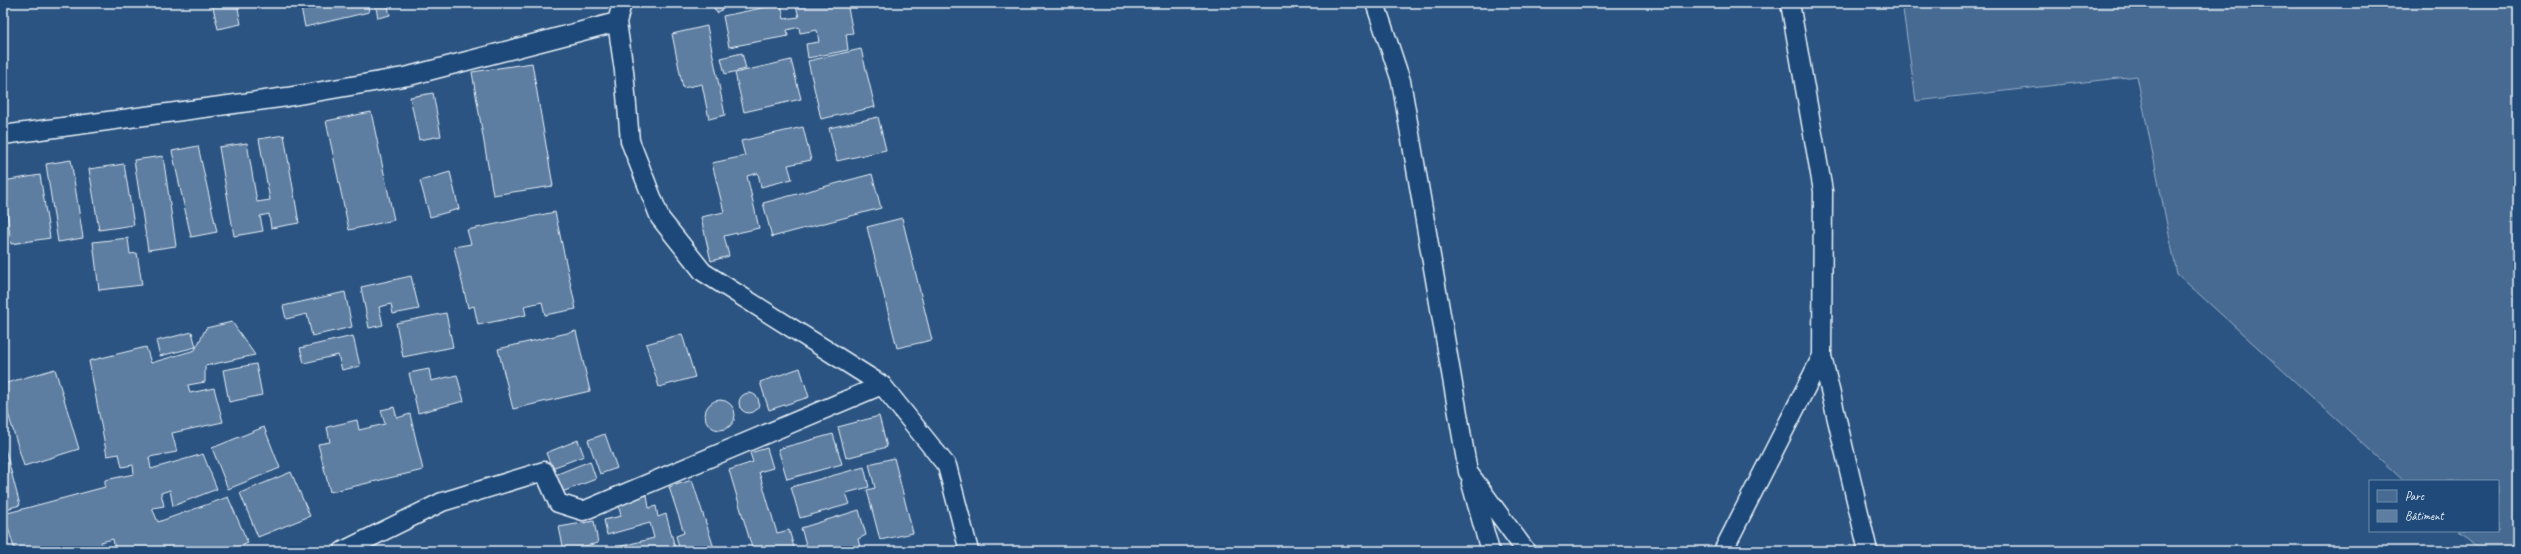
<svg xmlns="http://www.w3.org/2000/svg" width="2521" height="554" font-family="Caveat,sans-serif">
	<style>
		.green { fill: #476b93; stroke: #98aec6 }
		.building { fill: #5d7da1; stroke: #e8f1f8 }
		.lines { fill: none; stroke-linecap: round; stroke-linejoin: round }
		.service-casing { stroke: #e8f1f8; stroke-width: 21 }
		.service { stroke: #1f4a7a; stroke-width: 18 }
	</style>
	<rect width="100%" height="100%" fill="#2b5482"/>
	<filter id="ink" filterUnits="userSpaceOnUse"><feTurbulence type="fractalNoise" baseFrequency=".025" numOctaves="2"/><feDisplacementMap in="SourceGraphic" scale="8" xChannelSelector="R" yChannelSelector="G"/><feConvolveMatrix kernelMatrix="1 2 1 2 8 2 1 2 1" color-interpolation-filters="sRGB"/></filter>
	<g filter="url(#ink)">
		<!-- green -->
		<path class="green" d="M 1902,3 L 2518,3 L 2518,551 L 2481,551 L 2459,531 L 2498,531 L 2498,481 L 2404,481 L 2177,274 L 2137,76 L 1916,101 Z"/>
		<!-- building -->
		<path class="building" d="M 212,3 L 237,3 L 241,24 L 218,29 Z
			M 300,3 L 367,3 L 369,12 L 305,27 Z
			M 375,3 L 387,3 L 390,15 L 378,18 Z
			M 459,3 L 476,3 L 459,6 Z
			M 711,3 L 729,3 L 730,4 L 717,13 Z
			M 808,3 L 847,3 L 853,33 L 846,34 L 848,50 L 808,58 L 806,44 L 819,42 L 817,30 L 800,33 L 799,27 L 787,30 L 788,36 L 729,47 L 723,16 L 781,4 L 784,19 L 799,17 L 796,6 Z
			M 707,26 L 725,115 L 709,119 L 702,84 L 683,88 L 672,34 Z
			M 861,49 L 875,107 L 821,119 L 808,61 Z
			M 742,53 L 746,69 L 725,74 L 721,58 Z
			M 791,60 L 801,99 L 744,112 L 735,73 Z
			M 532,63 L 553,186 L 493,195 L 472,72 Z
			M 433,93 L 441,136 L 419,140 L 410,97 Z
			M 371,112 L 394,220 L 349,230 L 326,121 Z
			M 878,117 L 886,150 L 837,161 L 829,128 Z
			M 803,127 L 811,160 L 788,165 L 792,179 L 761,187 L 758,173 L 747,176 L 759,228 L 724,236 L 729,256 L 711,261 L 701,217 L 724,212 L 712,163 L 745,156 L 741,141 Z
			M 284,135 L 299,223 L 271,228 L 269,214 L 260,216 L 263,231 L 234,236 L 219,147 L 247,143 L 257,202 L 270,200 L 259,139 Z
			M 198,146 L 217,232 L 191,237 L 172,151 Z
			M 163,156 L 176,246 L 148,250 L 134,160 Z
			M 71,160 L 83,238 L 58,242 L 46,164 Z
			M 124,164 L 134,225 L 99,230 L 89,169 Z
			M 450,172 L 459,209 L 430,217 L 420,181 Z
			M 872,174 L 881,208 L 772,237 L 763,203 Z
			M 40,175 L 50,238 L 11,244 L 3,181 Z
			M 555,212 L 576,309 L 545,315 L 542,302 L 524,306 L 526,315 L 478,325 L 474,306 L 468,308 L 454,247 L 471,244 L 467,230 Z
			M 902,218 L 932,340 L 897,348 L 867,227 Z
			M 128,238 L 130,254 L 137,253 L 142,285 L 99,290 L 93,242 Z
			M 411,276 L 419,309 L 393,314 L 391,304 L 379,307 L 383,325 L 369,328 L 361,287 Z
			M 345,292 L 352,327 L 312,336 L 307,314 L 286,319 L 283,306 Z
			M 446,313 L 453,347 L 403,357 L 396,323 Z
			M 232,322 L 255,355 L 205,366 L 205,382 L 188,385 L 190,393 L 214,388 L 223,422 L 172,433 L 177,452 L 149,457 L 151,469 L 203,454 L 217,489 L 173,506 L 170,490 L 161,493 L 164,506 L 152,508 L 158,522 L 228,497 L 248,543 L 229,551 L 115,551 L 113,539 L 101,542 L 105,551 L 15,551 L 4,514 L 105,487 L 105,480 L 134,474 L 133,465 L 122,467 L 119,454 L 107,456 L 89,361 L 146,347 L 151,363 L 195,350 L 206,328 Z
			M 576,331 L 590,391 L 513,409 L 498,349 Z
			M 192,332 L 196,347 L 160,356 L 156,341 Z
			M 682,334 L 695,377 L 659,387 L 646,344 Z
			M 353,336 L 360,366 L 342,370 L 338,355 L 304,363 L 300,348 Z
			M 256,364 L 262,395 L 229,402 L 223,370 Z
			M 800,368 L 809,397 L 769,410 L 760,382 Z
			M 55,369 L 79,449 L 24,466 L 3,397 L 3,384 Z
			M 429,369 L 431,381 L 457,375 L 464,401 L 418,413 L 409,373 Z
			M739 403a10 10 0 1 1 20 0a10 10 0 1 1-20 0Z
			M705 415a15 15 0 1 1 30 0a15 15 0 1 1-30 0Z
			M 394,407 L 397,418 L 410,414 L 423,470 L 330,492 L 318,444 L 330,442 L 327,427 L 357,420 L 359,430 L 385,424 L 381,410 Z
			M 879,416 L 887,447 L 846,458 L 838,427 Z
			M 264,427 L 280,468 L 228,489 L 212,448 Z
			M 605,434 L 617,468 L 600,474 L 588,440 Z
			M 833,434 L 842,464 L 787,479 L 778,449 Z
			M 578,440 L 584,456 L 552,468 L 546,453 Z
			M 3,441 L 20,505 L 3,510 Z
			M 767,448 L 773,468 L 759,472 L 777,533 L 789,530 L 795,551 L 753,551 L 729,470 L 753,462 L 750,453 Z
			M 894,458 L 913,533 L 880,540 L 867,490 L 875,488 L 869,464 Z
			M 590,461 L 596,479 L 562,492 L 555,475 Z
			M 864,467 L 869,487 L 846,493 L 850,504 L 800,518 L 791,487 Z
			M 291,472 L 310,516 L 258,537 L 240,493 Z
			M 692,480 L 715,551 L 680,551 L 676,536 L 684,533 L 669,487 Z
			M 647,495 L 649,508 L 656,506 L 658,517 L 666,514 L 676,551 L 615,551 L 614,548 L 654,538 L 650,523 L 607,535 L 604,520 L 621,516 L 618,503 Z
			M 859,510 L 866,535 L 858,539 L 860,547 L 848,551 L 808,551 L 801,528 Z
			M 594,521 L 598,543 L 564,551 L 559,527 Z"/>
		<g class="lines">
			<defs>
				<path id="service" d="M 622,3 L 617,22 L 624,71 L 630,141 L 660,218 L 703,272 L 882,385 L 947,466 L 969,551
					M 1375,3 L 1401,81 L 1468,472 L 1526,551
					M 1790,3 L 1823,191 L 1822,356 L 1868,551
					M 3,135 L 287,97 L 409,76 L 617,22
					M 1471,483 L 1490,551
					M 343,551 L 442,502 L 544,471 L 558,503 L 583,511 L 882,385
					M 1723,551 L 1822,356"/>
			</defs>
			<!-- service casing -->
			<use href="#service" class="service-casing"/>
			<!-- service -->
			<use href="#service" class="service"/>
		</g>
	</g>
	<!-- margin -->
	<rect width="2521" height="554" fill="none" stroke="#1f4a7a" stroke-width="16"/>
	<rect x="8" y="8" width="2505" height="538" fill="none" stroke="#e8f1f8" stroke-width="1.5" filter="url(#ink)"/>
	<!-- legend -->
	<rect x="2369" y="480" width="130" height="52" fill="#1f4a7a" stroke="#6f8dac"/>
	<rect x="2377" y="490" width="20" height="12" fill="#476b93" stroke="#6f8dac"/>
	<text x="2405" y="500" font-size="12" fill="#e8f1f8">Parc</text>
	<rect x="2377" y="510" width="20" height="12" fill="#5d7da1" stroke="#6f8dac"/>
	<text x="2405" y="520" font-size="12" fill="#e8f1f8">Bâtiment</text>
</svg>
